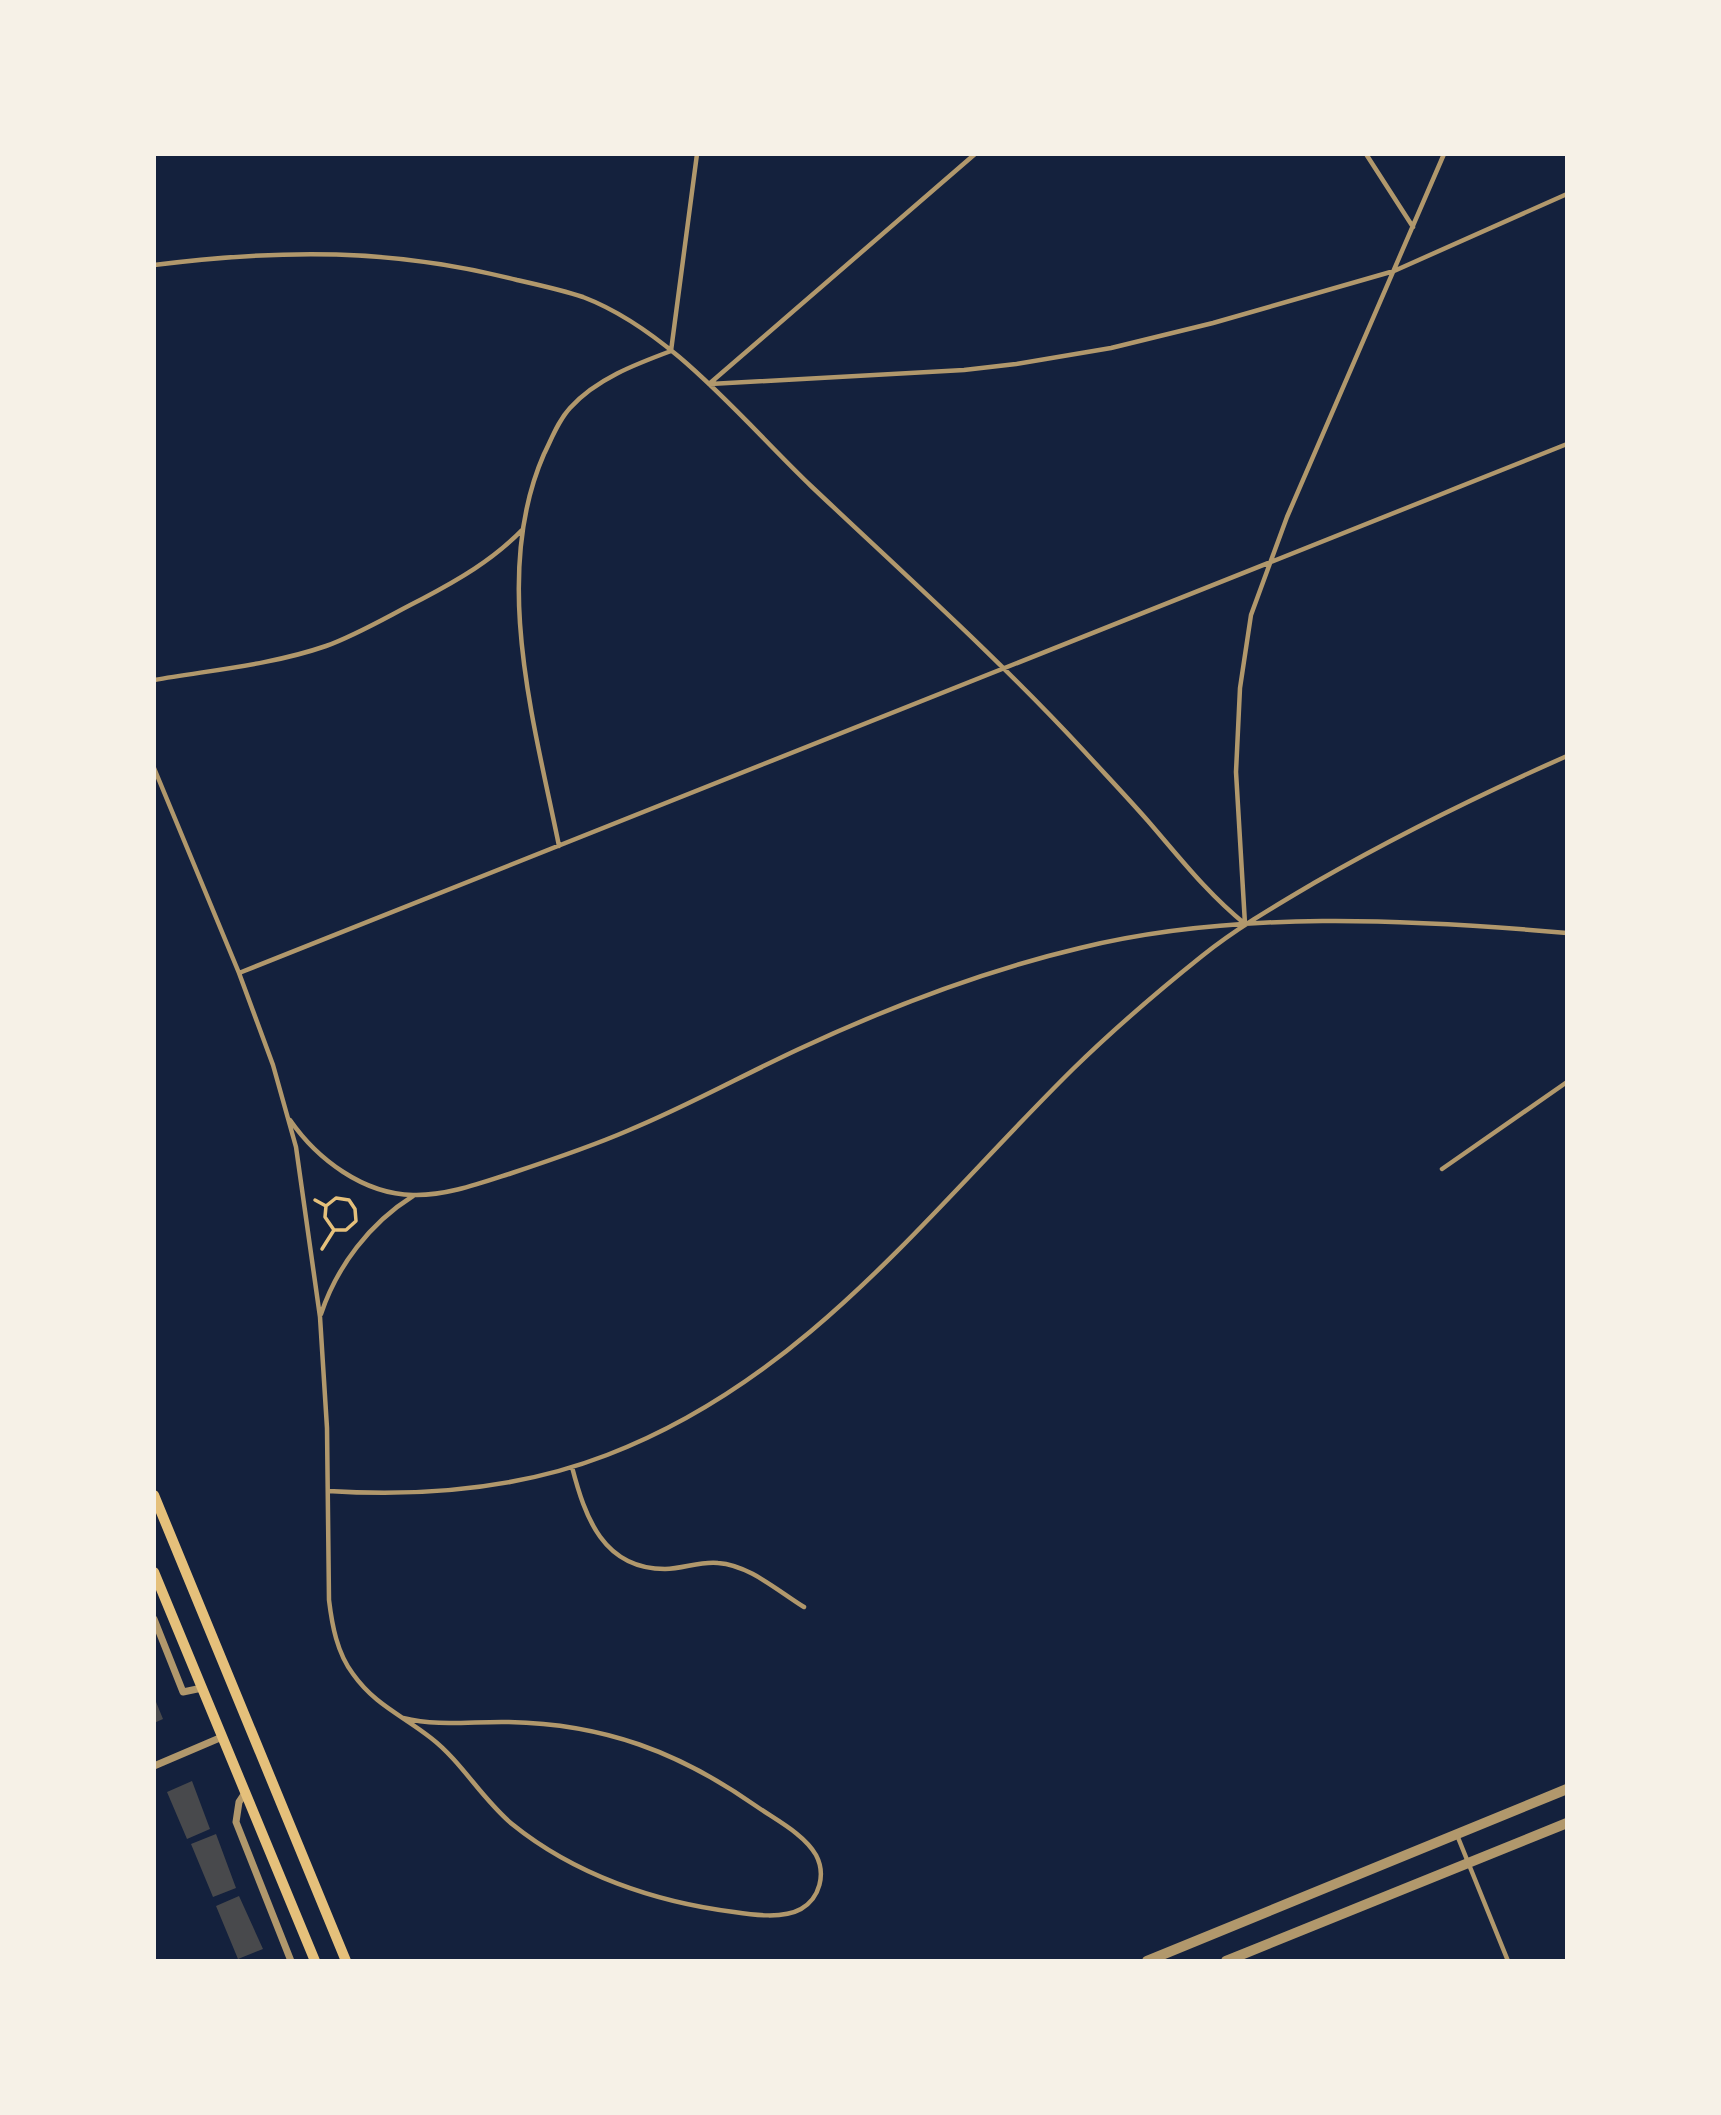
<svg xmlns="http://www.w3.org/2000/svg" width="1721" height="2115" font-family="'Space Grotesk',sans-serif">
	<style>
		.building { fill: #48494c }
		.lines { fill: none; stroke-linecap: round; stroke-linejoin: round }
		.path { stroke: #e5c07b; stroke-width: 3.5 }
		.service { stroke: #b1986c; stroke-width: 4.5 }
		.minor { stroke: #b1986c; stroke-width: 7 }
		.tertiary { stroke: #b1986c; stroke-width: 10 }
		.secondary { stroke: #e5c07b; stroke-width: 10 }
	</style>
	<rect width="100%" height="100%" fill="#14213d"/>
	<!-- building -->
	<path class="building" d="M 154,1697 L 163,1719 L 154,1723 Z
		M 192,1781 L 210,1829 L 187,1839 L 167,1792 Z
		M 216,1834 L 236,1888 L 213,1897 L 191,1844 Z
		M 239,1896 L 263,1949 L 238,1959 L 216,1906 Z"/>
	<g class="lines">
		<!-- path -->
		<path class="path" d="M 315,1200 L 326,1206 L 325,1217 L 334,1230 L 346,1230 L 356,1221 L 355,1209 L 349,1200 L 336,1198 L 326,1206
			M 322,1249 L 334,1230"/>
		<!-- service -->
		<path class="service" d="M 1366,154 L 1413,227
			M 154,265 C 281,249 392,248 517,280 C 539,285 562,290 583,297 C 672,331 743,421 811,486 C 903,573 998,658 1084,751 C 1105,774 1127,797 1148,821 C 1180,858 1207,893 1245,924 L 1236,772 L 1240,688 L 1251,615 L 1287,517 L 1444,154
			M 709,384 L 975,154
			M 710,384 L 964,370 L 1016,364 L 1111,348 L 1213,323 L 1394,271 L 1567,194
			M 154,680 C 211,670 271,665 326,646 C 359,634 390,615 422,599 C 458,580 493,560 522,530
			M 154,768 L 239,973 L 273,1065 L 296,1147 L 320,1317 L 327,1428 L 329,1600 C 332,1625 337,1653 353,1674 C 375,1705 402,1715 431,1738 C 462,1762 481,1798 512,1824 C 575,1875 655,1902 734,1912 C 754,1915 783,1919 801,1909 C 820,1898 826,1874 816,1855 C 804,1834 776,1820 756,1806 C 679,1752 604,1724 509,1722 C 473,1721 439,1727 403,1718
			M 559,846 C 534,722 491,575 544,454 C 552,438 558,421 570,408 C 596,379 636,364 671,351 L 697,154
			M 239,973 L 1567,444
			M 290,1120 C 317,1159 363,1194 413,1195 C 446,1196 481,1183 512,1173 C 551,1160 590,1147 627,1131 C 686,1107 741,1076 799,1049 C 889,1007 983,971 1080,948 C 1235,910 1409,919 1567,933
			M 1442,1169 L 1567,1082
			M 321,1314 C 337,1266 370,1223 413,1196
			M 572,1467 C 585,1517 603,1569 665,1569 C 683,1569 700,1561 718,1563 C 749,1565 778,1591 804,1607
			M 328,1491 C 422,1497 519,1489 607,1455 C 806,1379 927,1213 1073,1069 C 1114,1029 1157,992 1202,956 C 1237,928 1275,906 1314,883 C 1396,836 1481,794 1567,756
			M 1457,1835 L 1508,1961"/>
		<!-- minor -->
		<path class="minor" d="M 154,1619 L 183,1692 L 202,1688
			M 154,1766 L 222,1737
			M 245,1793 L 239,1802 L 236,1822 L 291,1961"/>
		<!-- tertiary -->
		<path class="tertiary" d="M 1147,1961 L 1567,1789
			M 1226,1961 L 1567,1823"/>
		<!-- secondary -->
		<path class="secondary" d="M 154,1495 L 346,1961
			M 154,1572 L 315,1961"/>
	</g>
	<!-- border -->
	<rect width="1721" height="2115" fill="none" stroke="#f6f1e7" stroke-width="312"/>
</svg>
